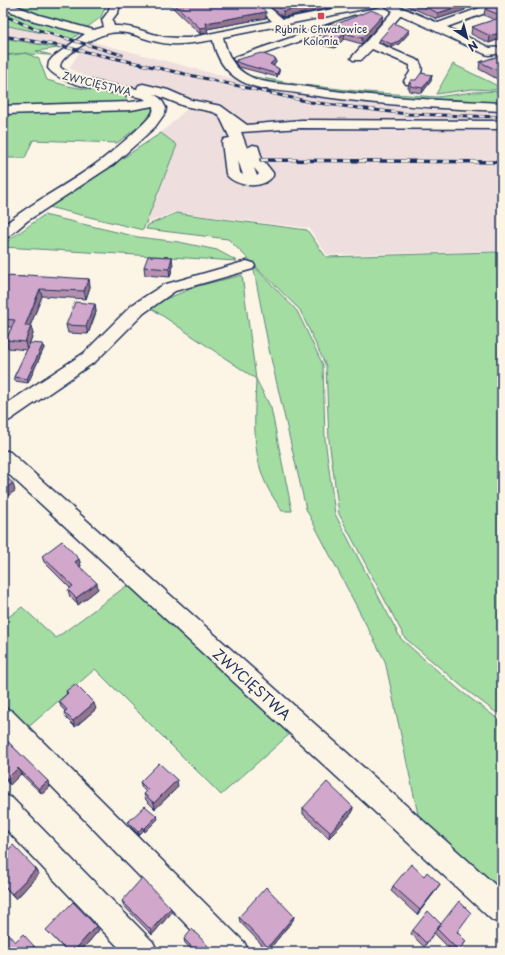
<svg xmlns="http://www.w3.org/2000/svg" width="505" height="955" font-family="'Playpen Sans',sans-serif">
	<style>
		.built { fill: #efdede }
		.green { fill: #a3dda2; stroke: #5f8680 }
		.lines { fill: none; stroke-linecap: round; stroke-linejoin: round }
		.minor-casing { stroke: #1b2f5e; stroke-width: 3 }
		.minor { fill: #fcf5e5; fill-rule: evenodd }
		.rail-far1-casing { stroke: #1b2f5e; stroke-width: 3 }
		.rail-casing { stroke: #1b2f5e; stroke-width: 3.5 }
		.rail-far1 { stroke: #fcf5e5; stroke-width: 2; stroke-dasharray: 5.5; stroke-linecap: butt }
		.rail { stroke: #fcf5e5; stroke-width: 2.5; stroke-dasharray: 7; stroke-linecap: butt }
		.wall { fill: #b590af; stroke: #1b2f5e }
		.shaded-wall { fill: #93758f; stroke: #1b2f5e }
		.building { fill: #d2a7cc; stroke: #1b2f5e }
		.poi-dot { fill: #d1495b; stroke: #fcf5e5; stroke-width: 1.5 }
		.labels { text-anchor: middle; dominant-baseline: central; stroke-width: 4; stroke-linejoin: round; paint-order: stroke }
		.far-poi-label { font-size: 10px; fill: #1b2f5e; stroke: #fcf5e5 }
		.far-street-label { font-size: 10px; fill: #1b2f5e; stroke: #fcf5e5 }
		.near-street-label { font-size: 14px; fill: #1b2f5e; stroke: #fcf5e5 }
	</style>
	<rect width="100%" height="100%" fill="#fcf5e5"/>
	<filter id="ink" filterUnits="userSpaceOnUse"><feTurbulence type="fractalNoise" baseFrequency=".025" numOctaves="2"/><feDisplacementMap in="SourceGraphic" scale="8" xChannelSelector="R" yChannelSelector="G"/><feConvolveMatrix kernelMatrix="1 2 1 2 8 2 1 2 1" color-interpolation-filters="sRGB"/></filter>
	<g filter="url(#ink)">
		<!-- built -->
		<path class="built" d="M 3,13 L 72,39 L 75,39 L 63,49 L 30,41 L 3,38 Z
			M 86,40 L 234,79 L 319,97 L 385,105 L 459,112 L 502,110 L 502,252 L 496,251 L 327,255 L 309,228 L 174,212 L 145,224 L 177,145 L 161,133 L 189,107 L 132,89 L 91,80 L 69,68 L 79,53 L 72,51 Z"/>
		<!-- green -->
		<path class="green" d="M 3,3 L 107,3 L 101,17 L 72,39 L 3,25 Z
			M 3,38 L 59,48 L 36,51 L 51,55 L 50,55 L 28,54 L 39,59 L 47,80 L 68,86 L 125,96 L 130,105 L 3,109 L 3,56 L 27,53 L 3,55 Z
			M 453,64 L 500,87 L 494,90 L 472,89 L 436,94 Z
			M 244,75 L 296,84 L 366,92 L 437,97 L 473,92 L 502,91 L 502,105 L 441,103 L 260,83 Z
			M 152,106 L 152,111 L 146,121 L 117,143 L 33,140 L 25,158 L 3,158 L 3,112 Z
			M 161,133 L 177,145 L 143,230 L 48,207 Z
			M 176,213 L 307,230 L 326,257 L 495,252 L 502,254 L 502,717 L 465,689 L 405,638 L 339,514 L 329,440 L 326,366 L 300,310 L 228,239 L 146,229 L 148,225 Z
			M 44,215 L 138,237 L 179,242 L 217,250 L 237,261 L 3,247 L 9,240 Z
			M 253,265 L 297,311 L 323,365 L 325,439 L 335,514 L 401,639 L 462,692 L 502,722 L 502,893 L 419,819 L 385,661 L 306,509 L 270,354 Z
			M 242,275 L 256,379 L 271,408 L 292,511 L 282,511 C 277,502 270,494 266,484 C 251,452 255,414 256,379 L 148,306 L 198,286 Z
			M 129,584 L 292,732 L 221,795 L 95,669 L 24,731 L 3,711 L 3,621 L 22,607 L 56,638 Z"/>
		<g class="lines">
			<defs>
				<path id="minor" d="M 3,3 L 9,3 L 39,15 L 94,30 L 104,27 L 102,20 L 108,12 L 111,3 L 121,3 L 118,12 L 112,20 L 114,26 C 132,25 147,33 164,37 C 172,38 181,38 189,38 L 272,21 L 253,3 L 264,3 L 283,19 L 363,3 L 384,3 L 379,6 L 223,37 C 227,54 233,68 249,76 C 264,84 284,84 300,86 C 367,97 434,100 502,103 L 502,111 C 433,108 365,104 297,93 C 278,90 257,90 241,81 C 225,72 216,57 213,40 C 198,42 185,45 170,44 C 158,43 146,39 135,35 C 112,27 94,37 75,50 C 69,55 60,59 60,67 C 72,80 119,86 138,89 L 137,88 L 139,85 L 143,84 L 168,90 L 191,100 L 221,106 L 247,125 L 301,120 L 502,121 L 502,129 L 301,128 L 241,132 L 247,148 L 253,145 L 258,146 L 262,159 L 273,173 L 273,176 C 263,190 235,187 226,174 L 222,142 L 224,139 L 230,138 L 219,115 L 213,112 L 184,106 L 154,94 L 161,99 L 166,108 L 165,113 L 155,127 L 114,164 L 27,221 L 8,237 L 3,239 L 3,226 C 34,200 72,183 104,158 C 114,150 148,122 153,112 C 154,110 153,109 153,106 L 131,110 L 3,114 L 3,106 L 131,102 L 146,100 L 143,98 C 120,93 61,87 48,68 L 49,62 L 53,57 L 85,34 L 31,20 L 3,8 ZM 238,160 L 243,175 L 240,173 ZM 254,168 L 259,174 L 257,176 Z
					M 391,3 L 438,23 L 491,4 L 502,8 L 502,15 L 491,11 L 447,27 L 490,48 L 502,47 L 502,53 L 489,55 L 485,54 L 401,15 L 377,43 L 419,61 C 425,70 420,76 414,84 L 406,84 L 404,81 L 410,72 L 410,65 L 372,49 L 361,60 L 353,60 L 351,58 L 353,56 L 393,11 L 385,6 L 386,4 Z
					M 354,16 L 358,17 L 359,19 L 358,21 L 243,61 L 235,61 L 233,59 L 235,57 Z
					M 247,261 L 253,263 L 255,266 L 253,269 L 175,291 L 144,313 L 96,361 L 10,420 L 3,422 L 3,406 L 84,353 L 132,305 L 163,285 Z
					M 3,450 L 10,452 L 502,891 L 502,924 L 492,920 L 3,469 Z
					M 3,707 L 12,711 L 244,942 L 249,952 L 213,952 L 3,736 Z
					M 3,794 L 12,798 L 153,942 L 158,952 L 123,952 L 3,826 Z"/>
			</defs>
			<!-- minor casing -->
			<use href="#minor" class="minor-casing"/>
			<!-- minor -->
			<use href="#minor" class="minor"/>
			<defs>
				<path id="rail-far1" d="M 3,15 L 35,29 L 122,55
					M 3,36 L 60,46 L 310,102 L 407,114 L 502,117"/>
				<path id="rail" d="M 261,160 L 502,162"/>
			</defs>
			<!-- rail-far1 casing -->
			<use href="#rail-far1" class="rail-far1-casing"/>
			<!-- rail casing -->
			<use href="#rail" class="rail-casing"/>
			<!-- rail-far1 -->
			<use href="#rail-far1" class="rail-far1"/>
			<!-- rail -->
			<use href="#rail" class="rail"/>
		</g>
		<!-- wall -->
		<path class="wall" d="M 171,3 L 258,3 L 266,18 L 207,29 L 208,33 L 200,34 L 171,6 Z
			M 272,3 L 357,3 L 283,17 L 272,8 Z
			M 403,3 L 464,3 L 465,10 L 437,19 L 403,4 Z
			M 485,9 L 502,9 L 502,38 L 489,43 L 471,34 L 472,27 L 494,20 L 484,15 Z
			M 383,15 L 382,21 L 362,44 L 344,39 L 335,48 L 321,45 L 321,39 L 327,34 L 327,28 Z
			M 409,33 L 398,45 L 391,47 L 379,42 L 380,39 Z
			M 502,55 L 502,79 L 499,80 L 479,69 L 480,62 Z
			M 236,60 L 276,63 L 273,65 L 279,69 L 279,72 L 277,77 L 239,67 L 236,64 Z
			M 432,75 L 431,81 L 422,93 L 409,91 L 410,88 L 408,88 L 409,83 L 416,80 Z
			M 173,266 L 170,277 L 145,275 L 144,267 Z
			M 3,276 L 26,277 L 89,279 L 90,287 L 86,299 L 42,296 L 30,326 L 33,334 L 28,347 L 43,344 L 44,348 L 28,383 L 15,381 L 14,377 L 27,350 L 8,348 L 6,340 L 12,327 L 3,327 Z
			M 95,304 L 96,312 L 88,334 L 68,333 L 66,325 Z
			M 42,556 L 79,559 L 81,566 L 80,567 L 98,589 L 78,605 L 70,597 L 68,590 L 71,589 L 44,562 Z
			M 66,691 L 96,709 L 75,727 L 67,719 L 64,712 L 65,711 L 61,707 L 59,701 L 67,694 Z
			M 3,737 L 50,787 L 42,794 L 21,774 L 10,785 L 3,778 Z
			M 140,782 L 178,787 L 155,809 L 146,800 L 144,794 L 146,792 L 142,788 Z
			M 353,807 L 352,813 L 329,838 L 303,814 L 303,808 Z
			M 158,819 L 145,832 L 144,830 L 139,835 L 129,825 L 128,822 Z
			M 3,855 L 36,869 L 39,874 L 16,899 L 3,885 Z
			M 393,886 L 437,889 L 417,915 L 391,891 Z
			M 122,901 L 172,912 L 152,935 L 124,906 Z
			M 294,916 L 293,920 L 268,951 L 240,922 L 239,917 Z
			M 441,924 L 457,932 L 466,941 L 459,952 L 453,952 L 434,933 L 424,947 L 411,934 L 413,930 Z
			M 46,930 L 99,930 L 80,952 L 67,952 L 50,934 Z
			M 184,939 L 211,949 L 217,952 L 194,952 L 185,943 Z"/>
		<!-- shaded-wall -->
		<path class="shaded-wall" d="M 324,3 L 357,3 L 283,17 L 283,11 Z
			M 466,4 L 465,10 L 437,19 L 438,13 Z
			M 266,12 L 266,18 L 207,29 L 208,33 L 200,34 L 200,28 L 206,23 Z
			M 383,15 L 382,21 L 362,44 L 362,38 Z
			M 409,30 L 409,33 L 398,45 L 391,47 L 391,44 Z
			M 502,32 L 502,38 L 489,43 L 490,36 Z
			M 345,33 L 344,39 L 335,48 L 335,42 Z
			M 276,59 L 276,63 L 270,68 L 270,64 Z
			M 279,69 L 279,72 L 277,77 L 277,74 Z
			M 501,72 L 502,72 L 502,79 L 499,80 Z
			M 432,75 L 431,81 L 422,93 L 423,88 Z
			M 172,257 L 173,266 L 170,277 L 169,269 Z
			M 89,279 L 90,287 L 86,299 L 84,291 Z
			M 40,289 L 42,296 L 27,334 L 25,326 Z
			M 95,304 L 96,312 L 88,334 L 86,326 Z
			M 31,326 L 33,334 L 27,350 L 25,342 Z
			M 43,344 L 44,348 L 28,383 L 27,379 Z
			M 13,483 L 15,491 L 3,499 L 3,490 Z
			M 79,559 L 81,566 L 77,569 L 75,562 Z
			M 97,583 L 98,589 L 78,605 L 76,598 Z
			M 94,703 L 96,709 L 75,727 L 73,721 Z
			M 18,768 L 21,774 L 10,785 L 7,779 Z
			M 177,780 L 178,787 L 155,809 L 154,803 Z
			M 48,781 L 50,787 L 42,794 L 39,789 Z
			M 353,807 L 352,813 L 329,838 L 330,832 Z
			M 157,816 L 158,819 L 145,832 L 144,829 Z
			M 143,827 L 144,830 L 139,835 L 138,832 Z
			M 36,869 L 39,874 L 16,899 L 12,894 Z
			M 440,884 L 437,889 L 417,915 L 420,910 Z
			M 171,908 L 172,912 L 152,935 L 151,930 Z
			M 294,916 L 293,920 L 268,951 L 268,947 Z
			M 96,926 L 99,930 L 80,952 L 73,952 Z
			M 34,946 L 37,950 L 35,952 L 28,952 Z"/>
		<!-- building -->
		<path class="building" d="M 173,3 L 258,3 L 266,12 L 206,23 L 207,27 L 200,28 Z
			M 274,3 L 324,3 L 283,11 Z
			M 417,3 L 464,3 L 466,4 L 438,13 Z
			M 492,6 L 502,9 L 502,16 L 485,9 Z
			M 371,10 L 383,15 L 362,38 L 345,33 L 335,42 L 321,39 L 332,30 L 327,28 Z
			M 502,17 L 502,32 L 490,36 L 472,27 Z
			M 394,23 L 409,30 L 399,41 L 391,44 L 380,39 Z
			M 261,53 L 276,59 L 270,64 L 279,69 L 277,74 L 239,63 L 236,60 Z
			M 502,55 L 502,72 L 501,72 L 480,62 Z
			M 421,73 L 432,75 L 423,88 L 410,86 L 412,83 L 409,83 L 411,80 L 416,80 Z
			M 148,256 L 172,257 L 169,269 L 144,267 Z
			M 27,275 L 89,279 L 84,291 L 40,289 L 25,326 L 31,326 L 25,342 L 6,340 L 15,320 L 3,319 L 3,276 L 26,277 Z
			M 75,302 L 95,304 L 86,326 L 66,325 Z
			M 30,343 L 43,344 L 27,379 L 14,377 Z
			M 3,475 L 13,483 L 3,490 Z
			M 62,541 L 79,559 L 75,562 L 97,583 L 76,598 L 68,590 L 73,586 L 42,556 Z
			M 75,684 L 94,703 L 73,721 L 64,712 L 67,710 L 59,701 L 68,693 L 66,691 Z
			M 3,737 L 48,781 L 39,789 L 18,768 L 7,779 L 3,775 Z
			M 159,763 L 177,780 L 154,803 L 144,794 L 148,790 L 140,782 Z
			M 327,782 L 353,807 L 330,832 L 303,808 Z
			M 145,806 L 157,816 L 144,829 L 143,827 L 138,832 L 128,822 Z
			M 13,845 L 36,869 L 12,894 L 3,884 L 3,855 Z
			M 411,864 L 424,876 L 427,872 L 440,884 L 420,910 L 393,886 Z
			M 142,878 L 171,908 L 151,930 L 122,901 Z
			M 266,887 L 294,916 L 268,947 L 239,917 Z
			M 459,901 L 471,913 L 457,932 L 466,941 L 459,951 L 437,929 Z
			M 73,902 L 96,926 L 73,952 L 68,952 L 46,930 Z
			M 428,911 L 441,924 L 426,943 L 413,930 Z
			M 192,929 L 211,949 L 217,949 L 215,952 L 197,952 L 184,939 Z
			M 5,931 L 15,942 L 23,934 L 34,946 L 28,952 L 3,952 L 3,933 Z"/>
	</g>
	<!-- markers -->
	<rect class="poi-dot" x="317" y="12" width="8" height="8" rx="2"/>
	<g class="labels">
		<!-- far-poi labels -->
		<g class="far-poi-label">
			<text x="321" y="28">Rybnik Chwałowice<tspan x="321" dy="12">Kolonia</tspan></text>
		</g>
		<!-- far-street labels -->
		<g class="far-street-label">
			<text transform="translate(97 83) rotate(14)">ZWYCIĘSTWA</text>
		</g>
		<!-- near-street labels -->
		<g class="near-street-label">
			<text transform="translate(252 684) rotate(42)">ZWYCIĘSTWA</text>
		</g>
	</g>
	<!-- margin -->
	<rect width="505" height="955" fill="none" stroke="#fcf5e5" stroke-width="16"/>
	<rect x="8" y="8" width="489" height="939" fill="none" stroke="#1b2f5e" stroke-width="1.5" filter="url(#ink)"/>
	<!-- north arrow -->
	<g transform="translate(467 38) rotate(144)" stroke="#fcf5e5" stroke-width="3" paint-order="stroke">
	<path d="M0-3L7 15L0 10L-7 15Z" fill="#1b2f5e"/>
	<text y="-6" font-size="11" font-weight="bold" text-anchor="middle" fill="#1b2f5e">N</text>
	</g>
</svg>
